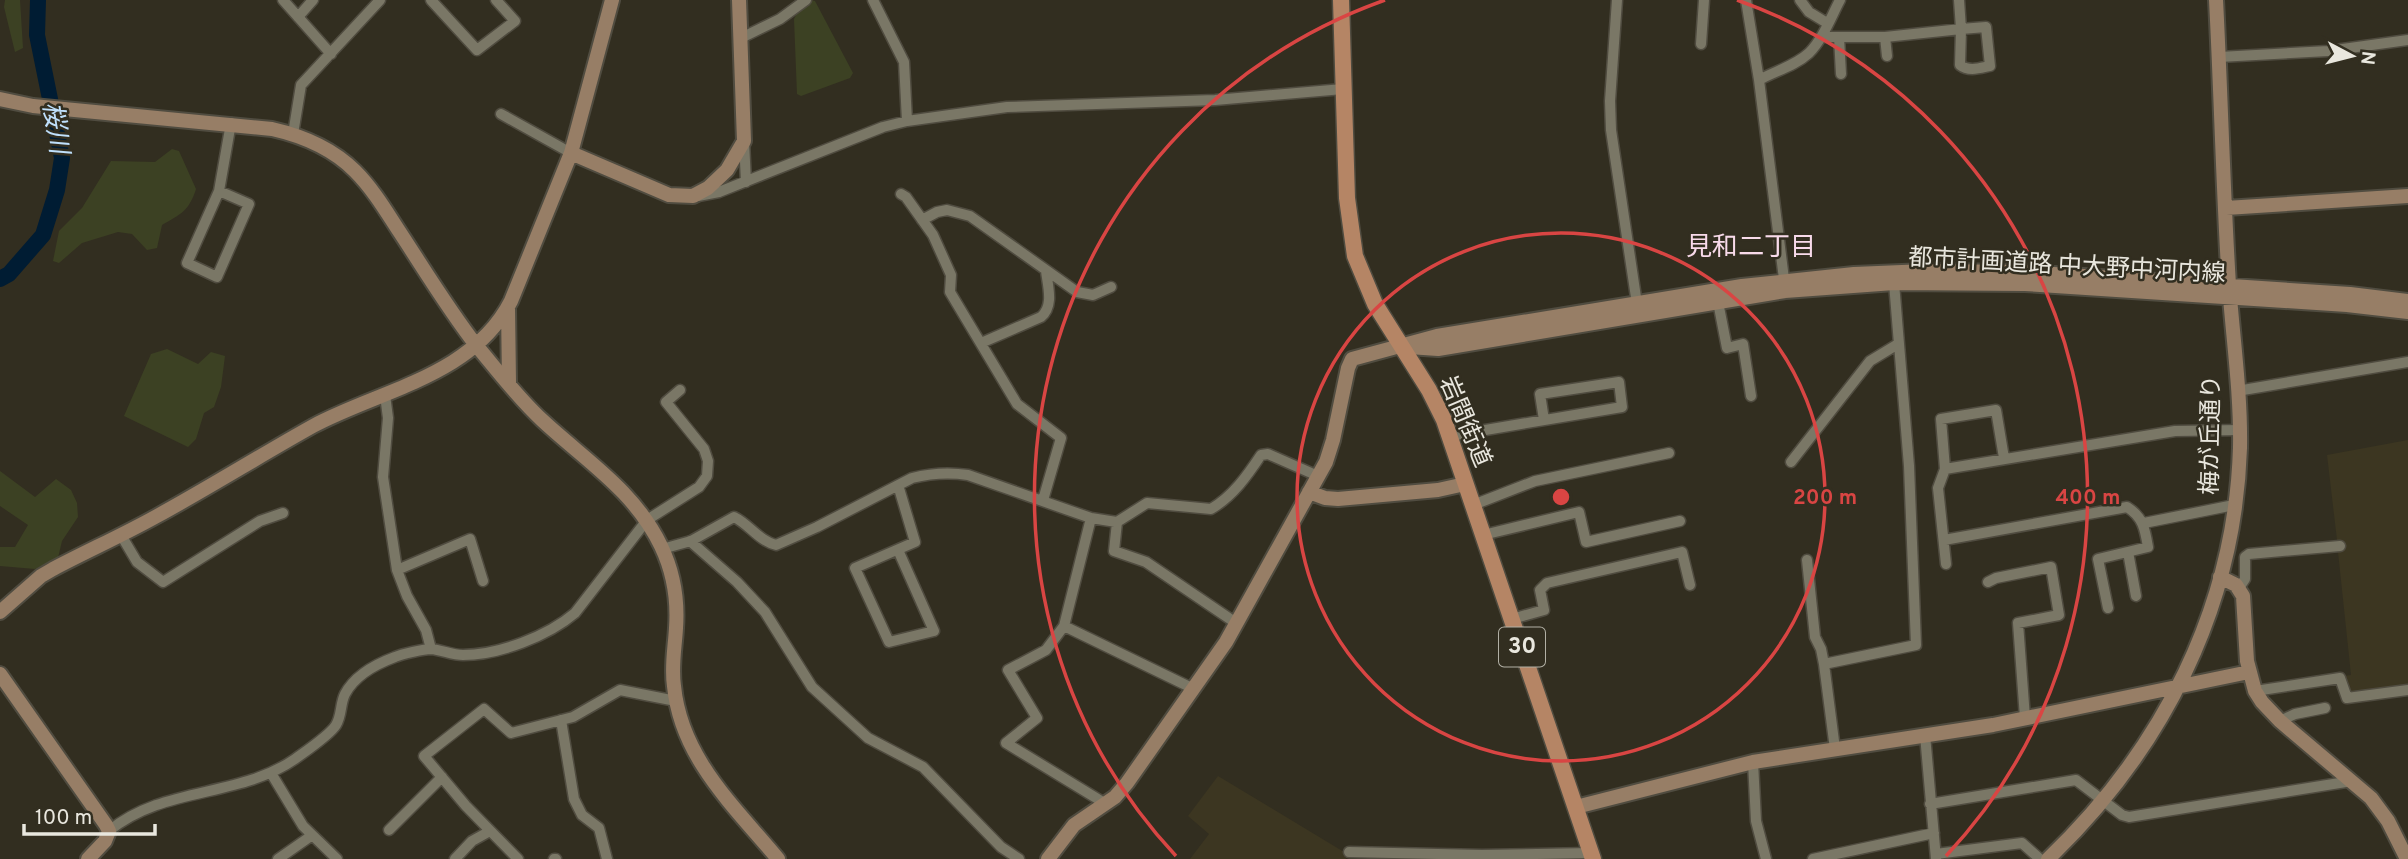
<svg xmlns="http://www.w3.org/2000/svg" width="2408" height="859" font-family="Overpass,'Noto Sans JP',sans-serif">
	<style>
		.built { fill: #3c3621 }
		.green { fill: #3c4123 }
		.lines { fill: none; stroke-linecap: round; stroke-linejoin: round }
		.river { stroke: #001c33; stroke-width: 16 }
		.street-casing { stroke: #504c40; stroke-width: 13 }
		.secondary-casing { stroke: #504c40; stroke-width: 18 }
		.primary-casing { stroke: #504c40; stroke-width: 19 }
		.street { stroke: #7a7766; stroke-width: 10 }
		.secondary { stroke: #977e66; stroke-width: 14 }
		.primary { stroke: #b58565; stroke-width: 16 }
		.ring { fill: none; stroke: #d94543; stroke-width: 3.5 }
		.labels { text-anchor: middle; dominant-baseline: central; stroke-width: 5; stroke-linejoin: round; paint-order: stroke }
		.shield { fill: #322e20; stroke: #b2b0a5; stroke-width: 2 }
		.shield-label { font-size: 23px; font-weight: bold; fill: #e9e7de }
		.street-label { font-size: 24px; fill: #e9e7de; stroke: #322e20 }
		.water-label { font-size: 26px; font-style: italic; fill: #bfe0fc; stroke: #322e20 }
		.neighbourhood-label { font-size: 26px; fill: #f8daea; stroke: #322e20 }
		.centre { fill: #d94543; stroke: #322e20; stroke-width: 3.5 }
		.ring-label { font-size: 21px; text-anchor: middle; font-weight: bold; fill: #d94543; stroke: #322e20; stroke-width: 5; stroke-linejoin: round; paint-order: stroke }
	</style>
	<rect width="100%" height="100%" fill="#322e20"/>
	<!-- built -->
	<path class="built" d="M 2408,440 L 2408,688 L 2347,695 L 2343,676 L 2351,675 L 2338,552 L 2341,551 L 2339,540 L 2337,540 L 2327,455 Z
		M 1218,776 L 1344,852 L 1346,859 L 1190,859 L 1209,834 L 1188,816 Z"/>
	<!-- green -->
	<path class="green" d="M 5,0 L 20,0 L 23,48 L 15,52 L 4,7 Z
		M 811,0 L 815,1 L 853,73 L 850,78 L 801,96 L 797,94 L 794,19 L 797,13 Z
		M 172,149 L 179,151 L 196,189 C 189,211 181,214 162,225 L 157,248 L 147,250 L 132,234 L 118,232 L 82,243 L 59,263 L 53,261 L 59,231 L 82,208 L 111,161 L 155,162 Z
		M 167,349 L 198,364 L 211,352 L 225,356 L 221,387 L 214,407 L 204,413 L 196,439 L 188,447 L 124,416 L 151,354 Z
		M 0,471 L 35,497 L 56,479 L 71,490 L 77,503 L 78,517 L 62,541 L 58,558 L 35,569 L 0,566 L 0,547 L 15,547 L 28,525 L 0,506 Z"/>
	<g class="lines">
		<!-- river -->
		<path class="river" d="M 0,279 L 9,274 L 43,235 L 57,190 L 62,158 L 37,35 L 38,0"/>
		<defs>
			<path id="street" d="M 283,0 L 331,54
				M 431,0 L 477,50 L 515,21 L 496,0
				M 873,0 L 904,62 L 907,121
				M 1617,0 L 1610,101 L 1611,130 L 1637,304
				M 1746,0 L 1759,80 L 1785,287
				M 1800,0 L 1809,12 L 1827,23
				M 298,17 L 313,0
				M 1986,27 L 1990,66 C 1980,68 1969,72 1960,65 L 1961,29 Z
				M 1821,37 L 1885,37 L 1961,29 L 1959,0
				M 1839,37 L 1841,74
				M 1885,37 L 1887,56
				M 741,38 L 780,19 L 806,0
				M 1701,44 L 1704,0
				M 2219,57 L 2328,51 L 2408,40
				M 1759,80 C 1775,71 1795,66 1809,53 C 1823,39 1831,17 1840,0
				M 501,114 L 571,153
				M 293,134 L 301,85 L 380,0
				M 744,141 L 746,182
				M 219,191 L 249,204 L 217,277 L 187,263 L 219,191 L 231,123
				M 901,194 L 906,197 L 933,235 L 951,275 L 950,292 L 1017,404 L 1061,438 L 1043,500
				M 698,196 L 719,192 L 883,127 L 907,121 L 1007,107 L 1215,100 L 1343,89
				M 922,220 L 937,212 L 947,210 L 970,216 L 1077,292 L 1093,295 L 1111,287
				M 1718,302 L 1727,348 L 1743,344 L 1751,396
				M 981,343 L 1041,317 C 1054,306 1048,287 1046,271
				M 2237,391 L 2408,362
				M 385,395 L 388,418 L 383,477 L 397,570 L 407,596 L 426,630 L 431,649
				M 1450,436 L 1622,407 L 1619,382 L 1540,394 L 1544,420
				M 1791,462 L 1870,361 L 1898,344
				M 1945,469 L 2175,431 L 2240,430
				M 1473,505 L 1535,481 L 1669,453
				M 1091,518 L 1064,626 L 1046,650 L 1008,670 L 1037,718 L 1006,743 L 1106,804
				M 1117,522 L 1114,551 L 1146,562 L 1236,623
				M 2144,523 L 2234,505
				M 121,535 L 137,562 L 163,582 L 260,521 L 283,513
				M 1483,535 L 1579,512 L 1586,542 L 1680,521
				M 1944,540 L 2127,507 C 2143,517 2145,529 2148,547 L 2098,559 L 2108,608
				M 690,541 L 737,582 L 765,612 L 812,687 L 868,738 L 923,767 L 1001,847 L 1019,859
				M 662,549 L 691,541 L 734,517 C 749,524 759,541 776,545 L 817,527 L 912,478 C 932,473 948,472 968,475 L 1091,518 L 1110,521 L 1117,522 L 1147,503 L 1211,509 C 1233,496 1247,476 1261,455 L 1268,454 L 1318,476
				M 898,550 L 934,631 L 889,642 L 855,568 L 915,542 L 898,485
				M 2128,552 L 2136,596
				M 1807,560 L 1815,637 L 1821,649 L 1824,664 L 1835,749
				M 1946,564 L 1938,488 L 1945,469 L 1941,419 L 1996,410 L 2004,458
				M 397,570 L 470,539 L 483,581
				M 1988,582 L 1996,578 L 2051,567 L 2059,615 L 2018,623 L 2025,718
				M 2239,588 L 2245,579 L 2245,557 L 2249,554 L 2340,546
				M 1512,619 L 1544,610 L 1540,590 L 1547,583 L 1682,552 L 1690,585
				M 1064,626 L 1194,689
				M 1824,664 L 1916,645 L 1909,466 L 1894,283
				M 2255,691 L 2340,678 L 2347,698 L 2408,690
				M 561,720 L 574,799 L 582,815 L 599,828 L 607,859
				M 2280,721 L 2295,714 L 2325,708
				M 1925,735 L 1936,859
				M 1753,762 L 1756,821 L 1766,859
				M 271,773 L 303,826 L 337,859
				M 1930,804 L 2076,780 L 2122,815 L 2129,817 L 2352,781
				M 389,830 L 442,777
				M 109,831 C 163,786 239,798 295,759 C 306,751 330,735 336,725 C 342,715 340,704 345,694 C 355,675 376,664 395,657 C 402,654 424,649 431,649 C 442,650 452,655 463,655 C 499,655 548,636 575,613 L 647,520 L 699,487 L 707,476 L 708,461 L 704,449 L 666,402 L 680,390
				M 1349,852 L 1482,855 L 1591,853
				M 1936,854 L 2022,843 L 2040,859
				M 278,859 L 311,836
				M 455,859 L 472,841 L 490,831
				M 518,859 L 466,806 L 424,756 L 484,709 L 511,733 L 573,717 L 620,690 L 676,701
				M 554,859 L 556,859
				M 1813,859 L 1934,833"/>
			<path id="secondary" d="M 0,99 L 33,106 L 272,129 C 303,136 333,149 355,171 C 373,189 386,211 399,231 C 424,269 448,309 476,345 C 497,370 518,398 542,420 C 586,461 634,490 661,546 C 673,571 678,600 676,628 C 675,647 671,666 674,686 C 681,758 734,806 778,859
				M 571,153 L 669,195 L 693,196 L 708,188 L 727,170 L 744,141 L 739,0
				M 2226,208 L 2408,196
				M 508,307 L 509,383
				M 1409,347 L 1438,349 L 1785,291 L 1894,283 L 2025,284 L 2347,305 L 2408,312
				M 1309,492 L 1325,498 L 1338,499 L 1438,490 L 1465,484
				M 2220,577 L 2236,585 L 2243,596 L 2247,661 L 2255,691 L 2262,702 L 2280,721 L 2371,798 L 2388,821 L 2407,859
				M 0,612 L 41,576 L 53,569 C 87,551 123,535 157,516 C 210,487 261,455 313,426 C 380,390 473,376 511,301 L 571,153 L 612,0
				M 0,674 L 106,825 L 109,831 L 105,841 L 88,859
				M 1576,807 L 1753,762 L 1993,725 L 2249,672
				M 1048,859 L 1074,825 L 1115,797 L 1127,783 L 1226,642 L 1326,462 L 1333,440 L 1348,368 L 1352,359 L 1437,336 L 1742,286 L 1854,274 L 1926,271 L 2026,272 L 2350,294 L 2408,301
				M 2048,859 C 2162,750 2235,608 2240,448 C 2241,394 2233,339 2229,285 C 2223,190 2221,95 2216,0"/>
			<path id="primary" d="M 1341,0 L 1347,198 L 1355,256 L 1375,304 L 1429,390 L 1444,420 L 1593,859"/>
		</defs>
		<!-- street casing -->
		<use href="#street" class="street-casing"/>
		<!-- secondary casing -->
		<use href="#secondary" class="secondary-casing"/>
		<!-- primary casing -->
		<use href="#primary" class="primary-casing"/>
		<!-- street -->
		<use href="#street" class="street"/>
		<!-- secondary -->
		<use href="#secondary" class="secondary"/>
		<!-- primary -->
		<use href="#primary" class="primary"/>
	</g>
	<!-- distance rings -->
	<g class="ring">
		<circle cx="1561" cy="497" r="264"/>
		<path d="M1176 856A527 527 0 0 1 1385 0M1737 0A527 527 0 0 1 1946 856"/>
	</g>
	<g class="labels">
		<!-- shield labels -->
		<rect class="shield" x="1499" y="627.5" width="46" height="39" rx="5"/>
		<g class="shield-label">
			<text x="1522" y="647">30</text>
		</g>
		<!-- street labels -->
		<g class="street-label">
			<text transform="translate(2067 267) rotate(3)">都市計画道路 中大野中河内線</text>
			<text transform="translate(1464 422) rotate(67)">岩間街道</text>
			<text transform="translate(2212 435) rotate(-89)">梅が丘通り</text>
		</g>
		<!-- water labels -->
		<g class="water-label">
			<text transform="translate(54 128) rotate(81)">桜川</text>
		</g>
		<!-- neighbourhood labels -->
		<g class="neighbourhood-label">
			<text x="1751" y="248">見和二丁目</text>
		</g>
	</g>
	<circle cx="1561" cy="497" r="10" class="centre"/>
	<g class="ring-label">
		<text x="1825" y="504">200 m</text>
		<text x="2088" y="504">400 m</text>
	</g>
	<!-- north arrow -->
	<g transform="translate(2352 56) rotate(97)" stroke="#322e20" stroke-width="5" paint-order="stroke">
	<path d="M0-5L12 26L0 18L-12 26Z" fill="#e9e7de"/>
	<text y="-10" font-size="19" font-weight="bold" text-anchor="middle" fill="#e9e7de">N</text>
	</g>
	<!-- scale -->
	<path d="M24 824v10h131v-10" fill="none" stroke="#e9e7de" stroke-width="3.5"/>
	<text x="35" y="824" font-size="21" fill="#e9e7de" stroke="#322e20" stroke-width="5" paint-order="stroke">100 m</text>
</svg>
